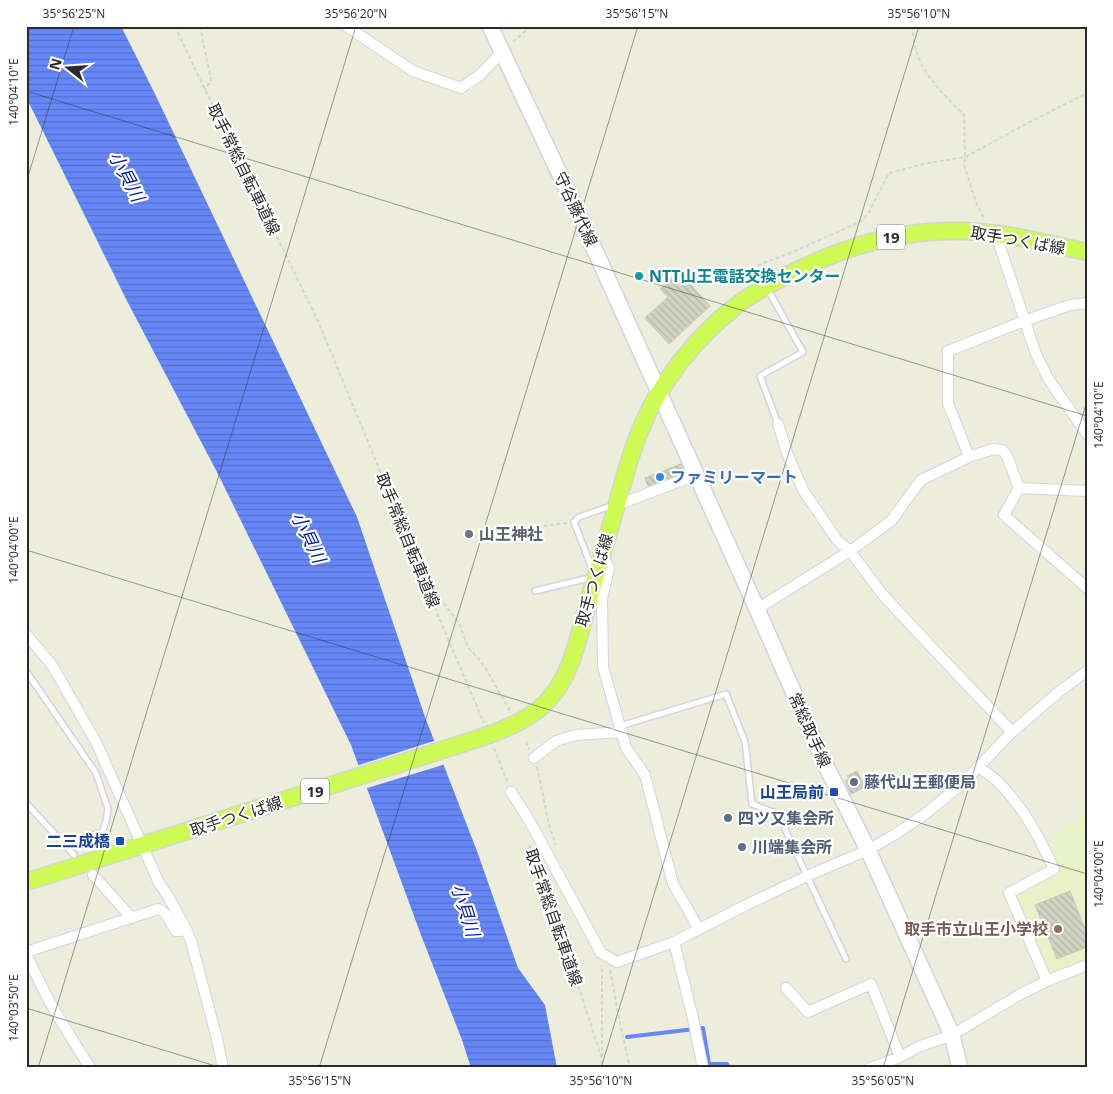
<svg xmlns="http://www.w3.org/2000/svg" width="1113" height="1094" font-family="'Open Sans','Noto Sans JP',sans-serif">
	<style>
		.education { fill: #e9f1c9 }
		.water { fill: url(#water-rules) }
		.pier { fill: #eceedb }
		.lines { fill: none; stroke-linecap: round; stroke-linejoin: round }
		.stream { stroke: #6687f8; stroke-width: 4 }
		.building { fill: url(#building-back-hatch); stroke: #c6c9b5 }
		.lane-casing { stroke: #d7d0e4; stroke-width: 8 }
		.street-casing { stroke: #d7d0e4; stroke-width: 12 }
		.secondary-casing { stroke: #d7d0e4; stroke-width: 18 }
		.primary-casing { stroke: #d4d4d4; stroke-width: 19 }
		.path { stroke: #d4d4d4; stroke-width: 2; stroke-dasharray: 4 2.5; stroke-linecap: butt }
		.lane { stroke: #fff; stroke-width: 5 }
		.street { stroke: #fff; stroke-width: 10 }
		.secondary { stroke: #fff; stroke-width: 15 }
		.primary { stroke: #cdfb53; stroke-width: 16 }
		.ticks { fill: none; stroke: #2a2a2a; stroke-width: 1; stroke-opacity: 0.45 }
		.culture-dot { fill: #0f9aa8; stroke: #fff; stroke-width: 2 }
		.shop-dot { fill: #3f7fe0; stroke: #fff; stroke-width: 2 }
		.worship-dot { fill: #6b7280; stroke: #fff; stroke-width: 2 }
		.service-dot { fill: #5c6f8a; stroke: #fff; stroke-width: 2 }
		.transit-dot { fill: #1a4fb4; stroke: #fff; stroke-width: 2 }
		.education-dot { fill: #8d6e63; stroke: #fff; stroke-width: 2 }
		.labels { text-anchor: middle; dominant-baseline: central; stroke-width: 4.5; stroke-linejoin: round; paint-order: stroke }
		.shield { fill: #fff; stroke: #6a6a6a; stroke-width: 1 }
		.shield-label { font-size: 15px; font-weight: bold; fill: #2a2a2a }
		.street-label { font-size: 16px; fill: #2a2a2a; stroke: #fff }
		.culture-label { font-size: 16px; font-weight: bold; fill: #0d838f; stroke: #fff; text-anchor: start }
		.shop-label { font-size: 16px; font-weight: bold; fill: #366cbe; stroke: #fff; text-anchor: start }
		.worship-label { font-size: 16px; font-weight: bold; fill: #5b616d; stroke: #fff; text-anchor: start }
		.service-label { font-size: 16px; font-weight: bold; fill: #4e5e75; stroke: #fff; text-anchor: start }
		.transit-label { font-size: 16px; font-weight: bold; fill: #164399; stroke: #fff; text-anchor: end }
		.education-label { font-size: 16px; font-weight: bold; fill: #785e54; stroke: #fff; text-anchor: end }
		.water-label { font-size: 18px; font-style: italic; fill: #031ba6; stroke: #fff }
		.neatline { fill: none; stroke: #2a2a2a; stroke-width: 2 }
		.ticks-label { font-size: 12px; text-anchor: middle; fill: #2a2a2a }
	</style>
	<defs>
		<pattern id="water-rules" width="6" height="5" patternUnits="userSpaceOnUse" patternTransform="scale(1.25)"><rect width="6" height="5" fill="#6687f8"/><path d="M0 2.5h6" fill="none" stroke="#546fc9"/></pattern>
		<pattern id="building-back-hatch" width="6" height="6" patternUnits="userSpaceOnUse" patternTransform="scale(1.25)"><rect width="6" height="6" fill="#d1d3c4"/><path d="M-1 5l2 2M0 0l6 6M5-1l2 2" fill="none" stroke="#b4b5a9"/></pattern>
	</defs>
	<rect width="100%" height="100%" fill="#eceedb"/>
	<!-- education -->
	<path class="education" d="M 1087,811 L 1087,963 L 1051,980 L 1016,895 L 1059,871 L 1047,841 Z"/>
	<!-- water -->
	<path class="water" d="M 26,26 L 121,26 L 155,94 L 357,517 L 425,717 L 477,851 L 518,968 L 545,1005 L 557,1068 L 471,1068 L 462,1040 L 421,935 L 351,745 L 218,474 L 127,301 L 26,97 Z"/>
	<!-- pier -->
	<path class="pier" d="M 437,740 L 446,764 L 364,789 L 356,766 Z"/>
	<g class="lines">
		<!-- stream -->
		<path class="stream" d="M 627,1037 L 703,1028 L 709,1064 L 727,1064 L 729,1068"/>
	</g>
	<!-- building -->
	<path class="building" d="M 679,272 L 710,306 L 669,344 L 645,318 L 668,297 L 660,289 Z
		M 681,464 L 685,472 L 648,486 L 645,478 Z
		M 857,771 L 865,787 L 851,794 L 845,781 L 849,779 L 847,776 Z
		M 1070,891 L 1087,934 L 1087,947 L 1057,959 L 1035,905 Z"/>
	<g class="lines">
		<defs>
			<path id="lane" d="M 767,288 L 803,352 L 760,376 L 778,424
				M 593,571 L 574,522 L 579,517 L 614,505
				M 535,591 L 593,577
				M 26,671 L 96,773 L 108,809 L 106,822 L 102,832 L 66,845
				M 620,726 L 726,694 L 745,742 L 752,804 L 778,814 L 846,959
				M 26,803 L 74,855"/>
			<path id="street" d="M 346,26 L 413,71 L 461,88 L 480,75 L 502,52
				M 993,233 L 998,241 L 1036,354 L 1049,380 L 1087,434
				M 778,424 L 787,453 L 803,490 L 837,540 L 850,551 L 882,594 L 940,656 L 1012,732
				M 969,457 L 948,403 L 948,351 L 1024,321 L 1070,305 L 1087,303
				M 1019,488 L 1004,515 L 1087,588
				M 1019,488 L 1087,491
				M 617,505 L 696,475
				M 602,554 L 609,568 L 602,599 L 603,667 L 626,748 L 645,775 L 673,884 L 699,929
				M 757,609 L 850,551 L 891,521 L 921,480 L 969,457 L 993,449 L 1002,450 L 1007,456 L 1019,488
				M 26,634 L 52,665 L 96,742 L 159,883 L 168,896 L 186,929 L 191,941 L 217,1039 L 223,1068
				M 534,758 L 556,741 L 576,735 L 622,732
				M 979,767 C 986,773 994,777 1000,784 C 1024,808 1040,839 1054,869 L 1009,893 L 1047,981
				M 511,792 L 529,820 L 601,953 L 617,962 L 674,942 L 744,906 L 807,876 L 868,850 L 894,835 L 925,814 L 962,784 L 1012,732 L 1060,691 L 1087,671
				M 93,875 L 132,918
				M 674,942 L 692,1014 L 703,1068
				M 26,952 L 158,909 C 168,912 170,923 176,931 L 180,931 L 186,929
				M 26,954 L 47,997 L 61,1021 L 90,1068
				M 786,988 L 808,1012 L 871,984 L 900,1057
				M 870,1068 L 900,1057 L 918,1047 L 952,1035 L 1019,995 L 1047,981 L 1087,965"/>
			<path id="secondary" d="M 490,26 L 578,213 L 757,609 L 825,764 L 868,850 L 952,1035 L 960,1068"/>
			<path id="primary" d="M 26,882 L 477,739 C 522,724 552,710 570,664 C 579,640 585,614 592,589 C 600,561 609,532 617,504 C 624,478 631,451 642,426 C 660,383 694,340 731,310 C 749,295 769,284 790,274 C 843,247 897,230 957,231 C 1001,231 1044,243 1087,252"/>
		</defs>
		<!-- lane casing -->
		<use href="#lane" class="lane-casing"/>
		<!-- street casing -->
		<use href="#street" class="street-casing"/>
		<!-- secondary casing -->
		<use href="#secondary" class="secondary-casing"/>
		<!-- primary casing -->
		<use href="#primary" class="primary-casing"/>
		<!-- path -->
		<path class="path" d="M 175,26 L 196,71 L 318,321 L 423,575 L 431,599 L 484,723
			M 200,26 L 211,80 L 205,90
			M 912,26 C 913,35 914,45 917,53 C 924,76 947,98 964,115 L 965,157 L 964,165 L 977,205 L 984,218
			M 513,42 L 531,26
			M 752,269 L 763,263 L 788,254 L 860,222 L 868,214 L 889,173 L 928,163 L 965,157 L 1030,122 L 1087,93
			M 492,532 L 567,523
			M 424,577 L 459,623 L 468,647 L 485,667 L 510,711
			M 526,742 L 529,749
			M 494,748 L 507,781
			M 537,767 L 550,829 L 556,845
			M 529,845 L 556,917 L 601,1056 L 603,1068
			M 610,970 L 621,1028 L 630,1068
			M 602,1057 L 602,966"/>
		<!-- lane -->
		<use href="#lane" class="lane"/>
		<!-- street -->
		<use href="#street" class="street"/>
		<!-- secondary -->
		<use href="#secondary" class="secondary"/>
		<!-- primary -->
		<use href="#primary" class="primary"/>
	</g>
	<!-- ticks -->
	<path class="ticks" d="M 26,91 L 1087,416M 26,183 L 74,26M 26,550 L 1087,874M 26,1008 L 222,1068M 38,1068 L 356,26M 319,1068 L 638,26M 601,1068 L 919,26M 883,1068 L 1087,401"/>
	<!-- markers -->
	<circle class="culture-dot" cx="639" cy="276" r="5"/>
	<circle class="shop-dot" cx="660" cy="477" r="5"/>
	<circle class="worship-dot" cx="469" cy="534" r="5"/>
	<g class="service-dot">
		<circle cx="854" cy="782" r="5"/>
		<circle cx="728" cy="818" r="5"/>
		<circle cx="742" cy="847" r="5"/>
	</g>
	<g class="transit-dot">
		<rect x="829" y="787" width="10" height="10" rx="2.5"/>
		<rect x="115" y="836" width="10" height="10" rx="2.5"/>
	</g>
	<circle class="education-dot" cx="1058" cy="929" r="5"/>
	<g class="labels">
		<!-- shield labels -->
		<g class="shield">
			<rect x="877" y="224.5" width="28" height="25" rx="4"/>
			<rect x="301" y="778.5" width="28" height="25" rx="4"/>
		</g>
		<g class="shield-label">
			<text x="891" y="237">19</text>
			<text x="315" y="791">19</text>
		</g>
		<!-- street labels -->
		<g class="street-label">
			<text transform="translate(244 169) rotate(64)">取手常総自転車道線</text>
			<text transform="translate(576 209) rotate(65)">守谷藤代線</text>
			<text transform="translate(1018 240) rotate(10)">取手つくば線</text>
			<text transform="translate(408 540) rotate(68)">取手常総自転車道線</text>
			<text transform="translate(594 580) rotate(-74)">取手つくば線</text>
			<text transform="translate(810 730) rotate(66)">常総取手線</text>
			<text transform="translate(236 816) rotate(-18)">取手つくば線</text>
			<text transform="translate(554 917) rotate(71)">取手常総自転車道線</text>
		</g>
		<!-- culture labels -->
		<g class="culture-label">
			<text x="649" y="276">NTT山王電話交換センター</text>
		</g>
		<!-- shop labels -->
		<g class="shop-label">
			<text x="670" y="477">ファミリーマート</text>
		</g>
		<!-- worship labels -->
		<g class="worship-label">
			<text x="479" y="534">山王神社</text>
		</g>
		<!-- service labels -->
		<g class="service-label">
			<text x="864" y="782">藤代山王郵便局</text>
			<text x="738" y="818">四ツ又集会所</text>
			<text x="752" y="847">川端集会所</text>
		</g>
		<!-- transit labels -->
		<g class="transit-label">
			<text x="824" y="792">山王局前</text>
			<text x="110" y="841">二三成橋</text>
		</g>
		<!-- education labels -->
		<g class="education-label">
			<text x="1048" y="929">取手市立山王小学校</text>
		</g>
		<!-- water labels -->
		<g class="water-label">
			<text transform="translate(127 176) rotate(62)">小貝川</text>
			<text transform="translate(309 537) rotate(64)">小貝川</text>
			<text transform="translate(466 910) rotate(72)">小貝川</text>
		</g>
	</g>
	<!-- border -->
	<rect width="1113" height="1094" fill="none" stroke="#ffffff" stroke-width="55"/>
	<!-- north arrow -->
	<g transform="translate(68 68) rotate(287)" stroke="#ffffff" stroke-width="4" paint-order="stroke">
	<path d="M0-4L9 19L0 12L-9 19Z" fill="#2a2a2a"/>
	<text y="-8" font-size="14" font-weight="bold" text-anchor="middle" fill="#2a2a2a">N</text>
	</g>
	<rect x="28" y="28" width="1058" height="1038" class="neatline"/>
	<g class="ticks-label">
		<text x="74" y="18">35°56'25"N</text>
		<text x="356" y="18">35°56'20"N</text>
		<text x="637" y="18">35°56'15"N</text>
		<text x="919" y="18">35°56'10"N</text>
		<text transform="translate(14 92) rotate(-90)" y="4">140°04'10"E</text>
		<text transform="translate(1099 415) rotate(-90)" y="4">140°04'10"E</text>
		<text transform="translate(14 550) rotate(-90)" y="4">140°04'00"E</text>
		<text transform="translate(1099 874) rotate(-90)" y="4">140°04'00"E</text>
		<text transform="translate(14 1008) rotate(-90)" y="4">140°03'50"E</text>
		<text x="320" y="1085">35°56'15"N</text>
		<text x="601" y="1085">35°56'10"N</text>
		<text x="883" y="1085">35°56'05"N</text>
	</g>
</svg>
